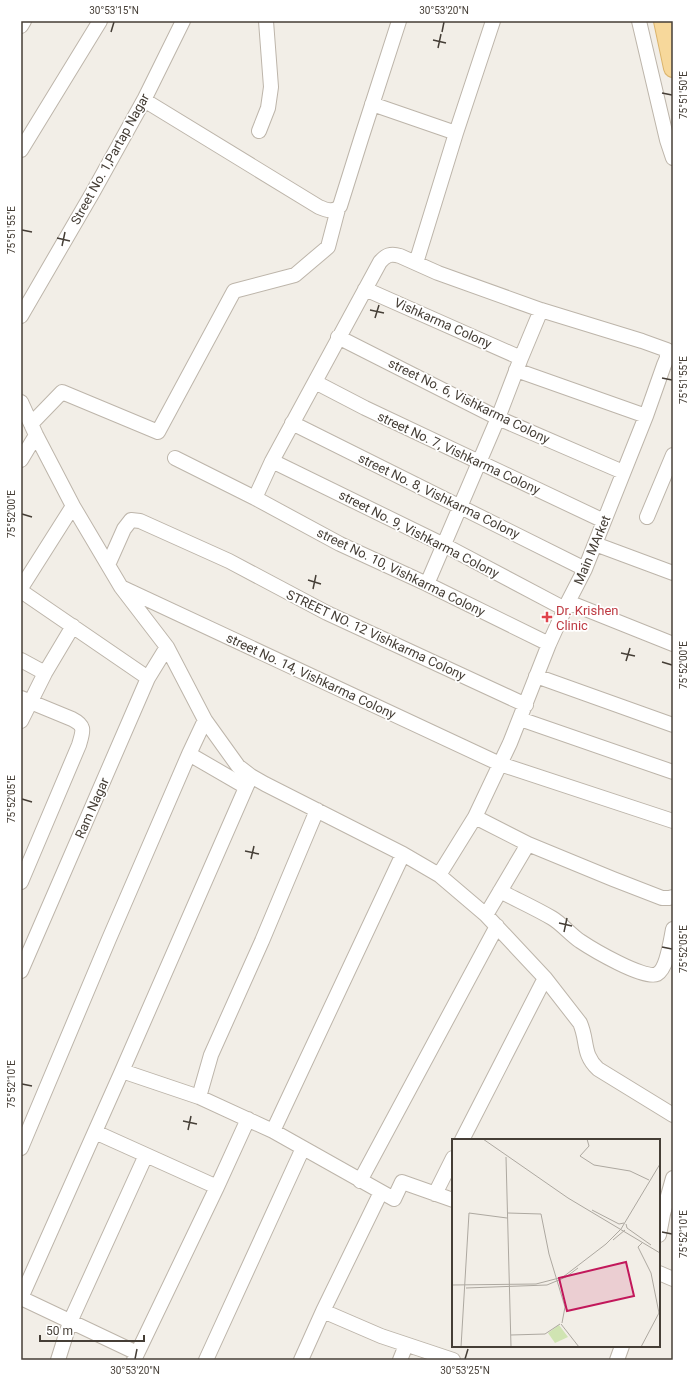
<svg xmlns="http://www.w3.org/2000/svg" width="694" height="1381" font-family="Roboto,sans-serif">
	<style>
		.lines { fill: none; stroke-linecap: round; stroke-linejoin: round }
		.minor-casing { stroke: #bdb5aa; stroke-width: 16 }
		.major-casing { stroke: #dbb46c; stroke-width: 20 }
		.minor { stroke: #fff; stroke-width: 14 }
		.major { stroke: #f7d89b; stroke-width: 18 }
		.ticks { fill: none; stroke: #453e36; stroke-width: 1.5 }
		.health-dot { fill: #e0444e; stroke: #fff; stroke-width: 1.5 }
		.labels { text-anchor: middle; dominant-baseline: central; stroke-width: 3.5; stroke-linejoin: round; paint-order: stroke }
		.street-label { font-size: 13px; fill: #453e36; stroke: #fff }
		.health-label { font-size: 13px; fill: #be3a42; stroke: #fff; text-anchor: start }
		.inset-road { fill: none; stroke: #ada8a0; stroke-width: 1 }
		.view { fill: #c2185b; fill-opacity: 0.15; stroke: #c2185b; stroke-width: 2 }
		.inset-edge { fill: none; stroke: #453e36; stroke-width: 2 }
		.neatline { fill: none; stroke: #453e36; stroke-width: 1.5 }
		.ticks-label { font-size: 10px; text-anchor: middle; fill: #453e36 }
	</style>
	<rect width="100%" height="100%" fill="#f2eee7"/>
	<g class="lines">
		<defs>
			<path id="minor" d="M 639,21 L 667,140 L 673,158
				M 21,26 L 24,21
				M 144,100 L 319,207 C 326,210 334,213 340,206 L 361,139 L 399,21
				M 372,104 L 456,133
				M 259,131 L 268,108 L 271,87 L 266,21
				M 21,150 L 100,21
				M 416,263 L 456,133 L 493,21
				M 365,289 L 521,358
				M 21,316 L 93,192 L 144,100 L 183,21
				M 338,337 L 498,418 L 623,472
				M 516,370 L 646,416
				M 315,382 L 365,408 L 604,521
				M 21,402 L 36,435 L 73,506 L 121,587 L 167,647 L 205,720 L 238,766 L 251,776 L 265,784 L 403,854 L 439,875 L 486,915 L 545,978 L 580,1023 C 588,1041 582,1054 598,1069 L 673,1115
				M 292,423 L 585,569
				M 31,424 L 62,392 L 158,432 L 234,291 L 295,275 L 328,247 L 338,209
				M 175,458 L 255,498 L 340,544 L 427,584 L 549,644
				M 21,460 L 36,435
				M 272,461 L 444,545 L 565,609
				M 255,498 L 272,461 L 380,262 C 386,255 391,253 400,256 L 438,273 L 541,310 L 642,341 L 667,350 L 667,358 L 664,365 L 646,416 L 585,569 L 568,602 L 549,644 L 510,743 L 475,817 L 439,875
				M 647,517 L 673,455
				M 595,544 L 673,573
				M 108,565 L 124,529 L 131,520 L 140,521 L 229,561 L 327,613 L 526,705
				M 427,584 L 498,418 L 521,358 L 541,310
				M 21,588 L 73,506
				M 123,588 L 500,764 L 673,821
				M 21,591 L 148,678
				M 568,602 L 673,644
				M 21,660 L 45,673
				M 536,676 L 673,725
				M 21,698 L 72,719 C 86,726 83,731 79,745 L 21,882
				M 520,719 L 673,772
				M 21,721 L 45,673 L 73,626
				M 189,754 L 246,787
				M 475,817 L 528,844 L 613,879 L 662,898 L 669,898 L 673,897
				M 500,891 C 517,900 535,908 552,918 C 562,924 570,934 580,941 C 592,949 644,980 657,974 C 667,969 671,939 673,929
				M 486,915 L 528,844
				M 21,971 L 148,678 L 167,647
				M 122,1071 L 199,1097 L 273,1131 L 394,1199 L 402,1182 L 453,1200
				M 199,1097 L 211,1055 L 262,941 L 317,810
				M 273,1131 L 403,854
				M 95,1132 L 217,1187
				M 462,1140 L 545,978
				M 21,1148 L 109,939 L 189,754 L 205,720
				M 360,1181 L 497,926
				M 435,1194 L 453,1158
				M 659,1235 L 663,1214 L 673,1178
				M 659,1273 L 673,1279
				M 21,1298 L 122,1071 L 251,776
				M 21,1298 L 137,1353
				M 323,1311 L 381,1336 L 453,1360
				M 58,1360 L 70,1322 L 146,1155
				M 134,1360 L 217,1187 L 248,1119
				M 206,1360 L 303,1148
				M 301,1360 L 323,1311 L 381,1192
				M 400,1360 L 406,1345
				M 617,1360 L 622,1346"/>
			<path id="major" d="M 663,21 L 673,68"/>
		</defs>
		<!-- minor casing -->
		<use href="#minor" class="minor-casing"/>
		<!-- major casing -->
		<use href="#major" class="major-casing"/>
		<!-- minor -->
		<use href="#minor" class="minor"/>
		<!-- major -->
		<use href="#major" class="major"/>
	</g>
	<!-- ticks -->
	<path class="ticks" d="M 111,32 L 114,22M 442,32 L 444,22M 433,40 L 446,43M 438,48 L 441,34M 662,93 L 672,95M 22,230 L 32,232M 57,238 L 70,241M 62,246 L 65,232M 370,310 L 384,313M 375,318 L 379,305M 662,378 L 672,380M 22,514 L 32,517M 308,580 L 321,584M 313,589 L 316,575M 621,653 L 635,656M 626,661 L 630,648M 662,662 L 672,665M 22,799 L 32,802M 245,851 L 259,854M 251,859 L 254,846M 559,923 L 572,926M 564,932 L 567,918M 662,947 L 672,949M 22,1084 L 32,1086M 183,1121 L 197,1124M 188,1130 L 191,1116M 662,1232 L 672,1234M 135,1359 L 137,1349M 465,1359 L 468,1349"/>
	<!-- markers -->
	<path class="health-dot" d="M545 611h4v4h4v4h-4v4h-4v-4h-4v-4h4z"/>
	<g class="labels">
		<!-- street labels -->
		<g class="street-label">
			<text transform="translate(110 159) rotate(-61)">Street No. 1,Partap Nagar</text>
			<text transform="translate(443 323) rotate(24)">Vishkarma Colony</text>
			<text transform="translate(469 401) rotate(26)">street No. 6, Vishkarma Colony</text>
			<text transform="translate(459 453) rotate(25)">street No. 7, Vishkarma Colony</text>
			<text transform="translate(439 496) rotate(26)">street No. 8, Vishkarma Colony</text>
			<text transform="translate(419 534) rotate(27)">street No. 9, Vishkarma Colony</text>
			<text transform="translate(592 550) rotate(-67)">Main MArket</text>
			<text transform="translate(401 572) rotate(26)">street No. 10, Vishkarma Colony</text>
			<text transform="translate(376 635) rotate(25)">STREET NO. 12 Vishkarma Colony</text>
			<text transform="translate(311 676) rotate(25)">street No. 14, Vishkarma Colony</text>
			<text transform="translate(92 808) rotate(-66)">Ram Nagar</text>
		</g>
		<!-- health labels -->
		<g class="health-label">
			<text x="556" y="610">Dr. Krishen<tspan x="556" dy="15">Clinic</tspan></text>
		</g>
	</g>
	<!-- overview -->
	<g transform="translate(452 1139)">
		<rect width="208" height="208" fill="#f2eee7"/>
		<path d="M 107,186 L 116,198 L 103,204 L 96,194 Z" fill="#d0e4b2"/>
		<path class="inset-road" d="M 31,0 L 116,59 L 208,114M 128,17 L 142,26 L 178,32 L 197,41M 128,17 L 137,7 L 135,0M 54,18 L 59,208M 140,71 L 167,85 L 172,84M 56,74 L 89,75 L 97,115 L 113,168 L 110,184M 174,85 L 175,89 L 199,106M 161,101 L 173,91M 190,104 L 186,108 L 199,134 L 207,174M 0,146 L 84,145 L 111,138 L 154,105 L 169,90 L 208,25M 14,149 L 95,146 L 114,138 L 126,129M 109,185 L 127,208M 59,196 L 93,195 L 108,185M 9,208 L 17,74 L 55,79M 189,208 L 208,172"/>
		<path class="view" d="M 174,123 L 182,157 L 115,172 L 107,139 Z"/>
		<rect width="208" height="208" class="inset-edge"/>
	</g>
	<!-- border -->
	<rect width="694" height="1381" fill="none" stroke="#ffffff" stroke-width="44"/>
	<!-- scale -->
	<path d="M40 1335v6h104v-6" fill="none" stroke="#453e36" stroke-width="2"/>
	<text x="46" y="1335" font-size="12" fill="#453e36" stroke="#ffffff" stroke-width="3" paint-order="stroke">50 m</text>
	<rect x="22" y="22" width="650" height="1337" class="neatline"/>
	<g class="ticks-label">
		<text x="114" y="14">30°53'15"N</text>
		<text x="444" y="14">30°53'20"N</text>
		<text transform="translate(683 95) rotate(-90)" y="4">75°51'50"E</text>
		<text transform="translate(11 230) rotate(-90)" y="4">75°51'55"E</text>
		<text transform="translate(683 380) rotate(-90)" y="4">75°51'55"E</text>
		<text transform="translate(11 514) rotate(-90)" y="4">75°52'00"E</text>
		<text transform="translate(683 665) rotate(-90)" y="4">75°52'00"E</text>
		<text transform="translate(11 799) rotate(-90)" y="4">75°52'05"E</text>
		<text transform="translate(683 949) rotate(-90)" y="4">75°52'05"E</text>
		<text transform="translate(11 1084) rotate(-90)" y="4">75°52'10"E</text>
		<text transform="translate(683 1234) rotate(-90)" y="4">75°52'10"E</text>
		<text x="135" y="1374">30°53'20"N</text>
		<text x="465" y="1374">30°53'25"N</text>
	</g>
</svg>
